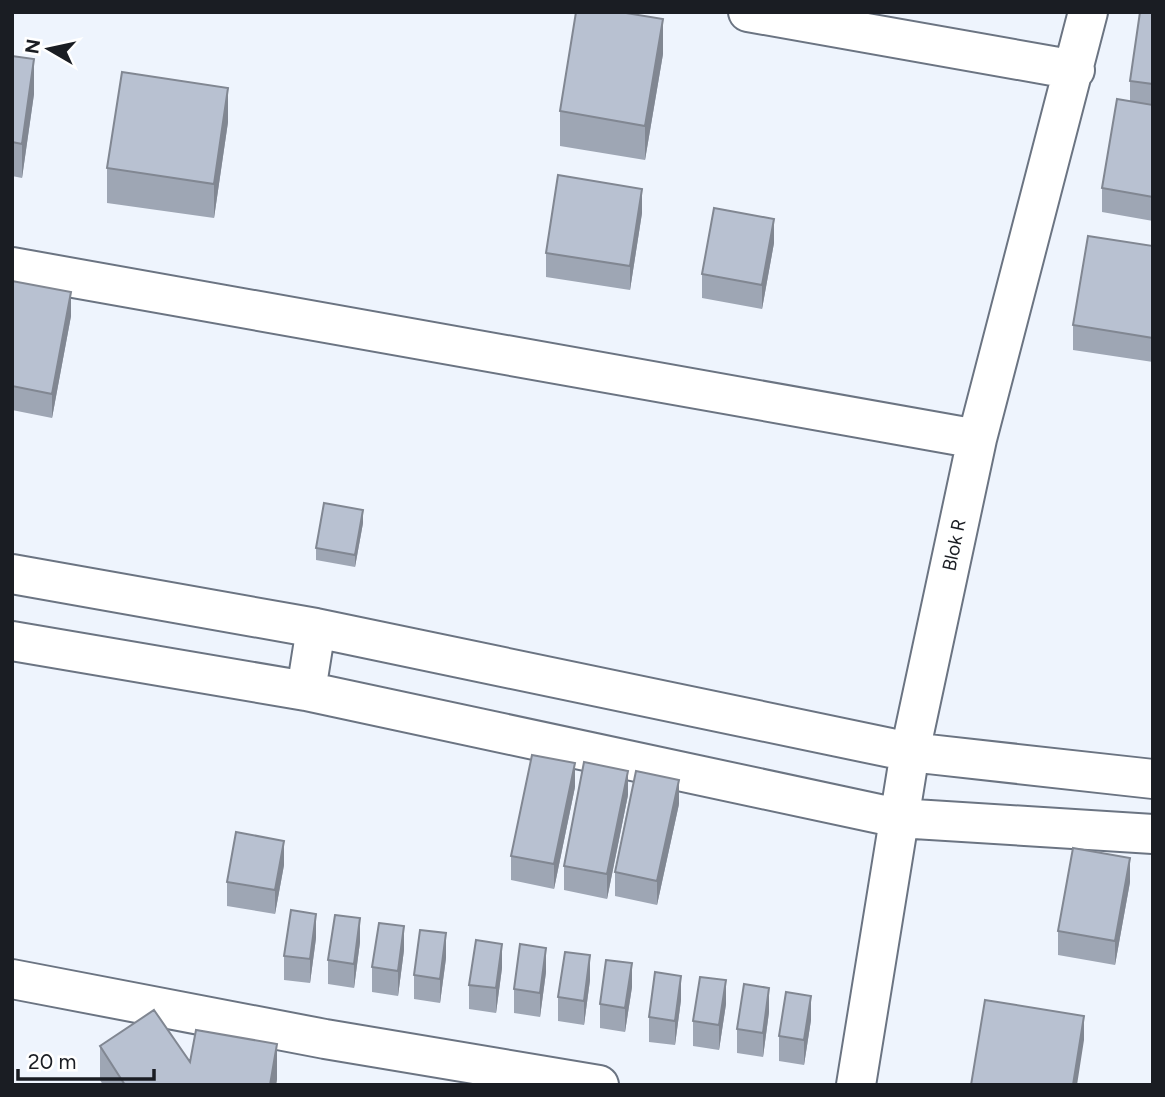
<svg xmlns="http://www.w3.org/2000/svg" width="1165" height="1097" font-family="Figtree,sans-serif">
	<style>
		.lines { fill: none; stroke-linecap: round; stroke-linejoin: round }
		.minor-casing { stroke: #6b7482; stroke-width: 42 }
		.minor { stroke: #fff; stroke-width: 38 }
		.wall { fill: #9ea6b4 }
		.shaded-wall { fill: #818792 }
		.building { fill: #b8c1d1; stroke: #818792; stroke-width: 2 }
		.labels { text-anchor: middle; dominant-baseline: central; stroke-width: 7; stroke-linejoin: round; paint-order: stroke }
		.street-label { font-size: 19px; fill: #1a1d23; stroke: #fff }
	</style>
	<rect width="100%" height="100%" fill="#eef4fd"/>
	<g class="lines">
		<defs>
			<path id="minor" d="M 748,12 L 1075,70
				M 12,267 L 977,439
				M 12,574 L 316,628 L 910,752 L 1153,779
				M 12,641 L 306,691 L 898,818 L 1153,834
				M 306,691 L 316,628
				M 12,979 L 325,1039 L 599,1085
				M 856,1085 L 910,752 L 977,439 L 1088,12"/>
		</defs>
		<!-- minor casing -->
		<use href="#minor" class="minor-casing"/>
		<!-- minor -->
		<use href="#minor" class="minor"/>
	</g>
	<!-- wall -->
	<path class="wall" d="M 1153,12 L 1153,221 L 1102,212 L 1102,188 L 1130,101 L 1130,81 Z
		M 663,54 L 645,160 L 560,146 L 560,111 Z
		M 12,56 L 34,94 L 22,178 L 12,176 Z
		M 228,122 L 214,218 L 107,203 L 107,168 Z
		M 642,213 L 630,290 L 546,277 L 546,253 Z
		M 774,243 L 762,309 L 702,298 L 702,274 Z
		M 1153,246 L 1153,362 L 1073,350 L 1073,325 Z
		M 12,281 L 71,316 L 52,418 L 12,410 Z
		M 363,523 L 355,567 L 316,560 L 316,548 Z
		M 575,787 L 554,889 L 511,880 L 511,856 Z
		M 628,795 L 607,899 L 564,890 L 564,866 Z
		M 679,804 L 657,905 L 615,896 L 615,872 Z
		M 284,865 L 275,914 L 227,906 L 227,882 Z
		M 1130,882 L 1115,965 L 1058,955 L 1058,931 Z
		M 316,938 L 310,983 L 284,980 L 284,956 Z
		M 360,942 L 354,988 L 328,984 L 328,960 Z
		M 404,950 L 398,996 L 372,992 L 372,967 Z
		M 446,958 L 440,1003 L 414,999 L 414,975 Z
		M 502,968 L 496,1013 L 469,1009 L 469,985 Z
		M 546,972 L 540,1017 L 514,1013 L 514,989 Z
		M 590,980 L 584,1025 L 558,1021 L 558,997 Z
		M 632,987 L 625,1032 L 600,1028 L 600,1004 Z
		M 681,1000 L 675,1045 L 649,1042 L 649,1017 Z
		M 726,1004 L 719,1050 L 693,1046 L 693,1021 Z
		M 769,1012 L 763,1057 L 737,1053 L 737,1029 Z
		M 811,1020 L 804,1065 L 779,1061 L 779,1036 Z
		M 100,1046 L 277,1079 L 276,1085 L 103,1085 L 100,1080 Z"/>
	<!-- shaded-wall -->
	<path class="shaded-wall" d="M 663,19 L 663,54 L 645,160 L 645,126 Z
		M 34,59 L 34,94 L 22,178 L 22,144 Z
		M 228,88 L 228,122 L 214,218 L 214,184 Z
		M 642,189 L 642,213 L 630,290 L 630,266 Z
		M 774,219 L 774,243 L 762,309 L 762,285 Z
		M 71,292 L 71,316 L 52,418 L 52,394 Z
		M 363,510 L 363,523 L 355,567 L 355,555 Z
		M 575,763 L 575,787 L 554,889 L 554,864 Z
		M 628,771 L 628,795 L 607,899 L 607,874 Z
		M 679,780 L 679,804 L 657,905 L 657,881 Z
		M 284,841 L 284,865 L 275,914 L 275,890 Z
		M 1130,858 L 1130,882 L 1115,965 L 1115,941 Z
		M 316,914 L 316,938 L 310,983 L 310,959 Z
		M 360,918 L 360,942 L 354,988 L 354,964 Z
		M 404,926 L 404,950 L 398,996 L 398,971 Z
		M 446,933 L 446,958 L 440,1003 L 440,979 Z
		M 502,944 L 502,968 L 496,1013 L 496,988 Z
		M 546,948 L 546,972 L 540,1017 L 540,993 Z
		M 590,955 L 590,980 L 584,1025 L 584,1001 Z
		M 632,963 L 632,987 L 625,1032 L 625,1008 Z
		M 681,976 L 681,1000 L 675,1045 L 675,1021 Z
		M 726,980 L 726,1004 L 719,1050 L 719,1025 Z
		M 769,988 L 769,1012 L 763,1057 L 763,1033 Z
		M 811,996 L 811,1020 L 804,1065 L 804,1040 Z
		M 1084,1016 L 1084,1040 L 1077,1085 L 1073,1085 Z
		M 277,1044 L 277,1079 L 276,1085 L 270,1085 Z"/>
	<!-- building -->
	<path class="building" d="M 576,12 L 620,12 L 663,19 L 645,126 L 560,111 Z
		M 1140,12 L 1153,12 L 1153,84 L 1130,81 Z
		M 12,56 L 34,59 L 22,144 L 12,142 Z
		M 122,72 L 228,88 L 214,184 L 107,168 Z
		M 1117,99 L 1153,105 L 1153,197 L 1102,188 Z
		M 558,175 L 642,189 L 630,266 L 546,253 Z
		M 714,208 L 774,219 L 762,285 L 702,274 Z
		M 1088,236 L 1153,246 L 1153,338 L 1073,325 Z
		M 12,281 L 71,292 L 52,394 L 12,386 Z
		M 324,503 L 363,510 L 355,555 L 316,548 Z
		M 532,755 L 575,763 L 554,864 L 511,856 Z
		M 584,762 L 628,771 L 607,874 L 564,866 Z
		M 636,771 L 679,780 L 657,881 L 615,872 Z
		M 236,832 L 284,841 L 275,890 L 227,882 Z
		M 1073,848 L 1130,858 L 1115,941 L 1058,931 Z
		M 291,910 L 316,914 L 310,959 L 284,956 Z
		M 335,915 L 360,918 L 354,964 L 328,960 Z
		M 379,923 L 404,926 L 398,971 L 372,967 Z
		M 420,930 L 446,933 L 440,979 L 414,975 Z
		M 476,940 L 502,944 L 496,988 L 469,985 Z
		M 520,944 L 546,948 L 540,993 L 514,989 Z
		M 565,952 L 590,955 L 584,1001 L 558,997 Z
		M 606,960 L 632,963 L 625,1008 L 600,1004 Z
		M 655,972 L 681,976 L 675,1021 L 649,1017 Z
		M 700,977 L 726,980 L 719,1025 L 693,1021 Z
		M 744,984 L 769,988 L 763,1033 L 737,1029 Z
		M 786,992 L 811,996 L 804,1040 L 779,1036 Z
		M 985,1000 L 1084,1016 L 1073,1085 L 971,1085 Z
		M 154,1010 L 190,1062 L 196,1030 L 277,1044 L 270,1085 L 125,1085 L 100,1046 Z"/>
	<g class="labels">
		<!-- street labels -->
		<g class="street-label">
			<text transform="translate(954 545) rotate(-78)">Blok R</text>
		</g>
	</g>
	<!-- border -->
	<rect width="1165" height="1097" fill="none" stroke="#1a1d23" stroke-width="28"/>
	<!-- north arrow -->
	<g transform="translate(49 49) rotate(279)" stroke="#ffffff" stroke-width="5" paint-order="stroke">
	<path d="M0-5L12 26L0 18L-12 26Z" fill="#1a1d23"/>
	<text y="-10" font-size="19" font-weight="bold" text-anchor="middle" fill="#1a1d23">N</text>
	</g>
	<!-- scale -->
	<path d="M18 1069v10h136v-10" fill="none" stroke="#1a1d23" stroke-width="3.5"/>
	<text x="28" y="1069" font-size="21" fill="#1a1d23" stroke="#ffffff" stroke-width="5" paint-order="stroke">20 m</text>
</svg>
